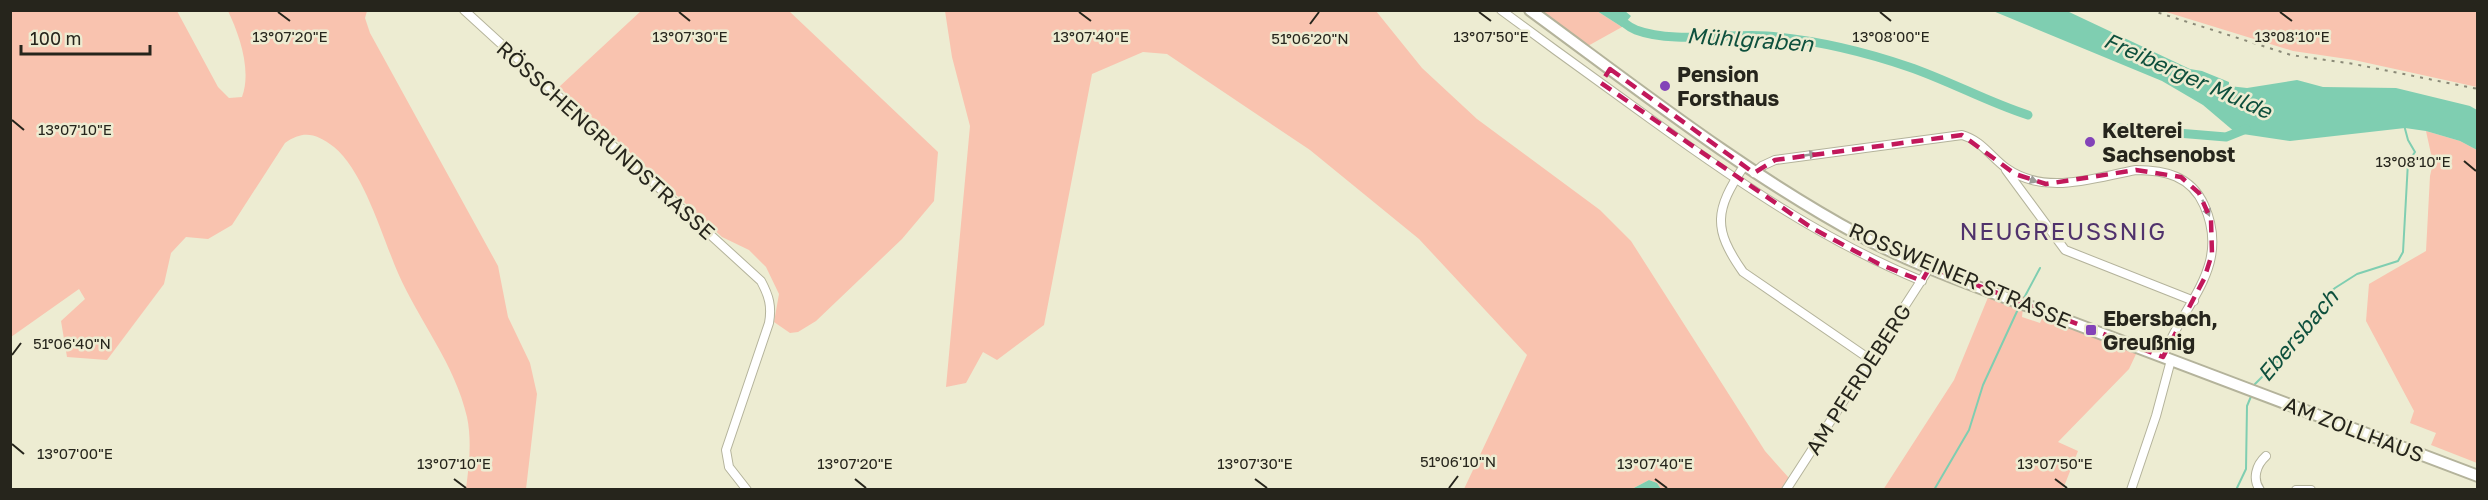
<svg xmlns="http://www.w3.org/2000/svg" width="2488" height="500" font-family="'Golos Text',sans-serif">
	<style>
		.green { fill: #f9c3af }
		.water { fill: #7fceb1 }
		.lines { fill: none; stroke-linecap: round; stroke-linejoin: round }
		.stream { stroke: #7fceb1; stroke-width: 2 }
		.canal { stroke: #7fceb1; stroke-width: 9 }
		.minor-casing { stroke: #b4b39b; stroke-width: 10 }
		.secondary-casing { stroke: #b4b39b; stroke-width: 14 }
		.minor { stroke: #fff; stroke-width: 8 }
		.secondary { stroke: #fff; stroke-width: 10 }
		.rail { stroke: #8b8a78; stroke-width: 2; stroke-dasharray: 3 6; stroke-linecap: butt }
		.oneway { fill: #9d9d99 }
		.marked { fill: none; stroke: #c2185b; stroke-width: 4.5; stroke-dasharray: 12 8; stroke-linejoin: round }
		.ticks { fill: none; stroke: #26251c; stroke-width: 2 }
		.poi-dot { fill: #8343b8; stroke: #edecd2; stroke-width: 2 }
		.labels { text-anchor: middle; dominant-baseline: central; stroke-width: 5; stroke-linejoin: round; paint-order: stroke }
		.poi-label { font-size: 21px; font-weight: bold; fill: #26251c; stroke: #edecd2; text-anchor: start }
		.street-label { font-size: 21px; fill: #26251c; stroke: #edecd2 }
		.water-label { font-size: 22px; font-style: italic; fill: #0e503d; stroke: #edecd2 }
		.quarter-label { font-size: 24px; letter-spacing: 1.5px; fill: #50326c; stroke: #edecd2 }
		.ticks-label { font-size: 15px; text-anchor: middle; fill: #26251c; stroke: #edecd2; stroke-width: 5; stroke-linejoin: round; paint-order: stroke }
	</style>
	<rect width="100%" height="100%" fill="#edecd2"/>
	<!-- green -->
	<path class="green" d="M 11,10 L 177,11 L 218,87 L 229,98 L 242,97 C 252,70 239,34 228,11 L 367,11 L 365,18 L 370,33 L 498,266 L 508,317 L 530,363 L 537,394 L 526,489 L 466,489 C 469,466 472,441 467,417 C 455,364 419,321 398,273 C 382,236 364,172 334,147 C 316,133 303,130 285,143 L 232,225 L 208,239 L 186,237 L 171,253 L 164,284 L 107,360 L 67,357 L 61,321 L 85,299 L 79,289 L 11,337 Z
		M 642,10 L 789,11 L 938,152 L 934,201 L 902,239 L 816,321 L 798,332 L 790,333 L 774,322 L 779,294 L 766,267 L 749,250 L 722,237 L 559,87 Z
		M 945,11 L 1376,11 L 1422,68 L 1477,119 L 1600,210 L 1631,241 L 1765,451 L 1789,478 L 1780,490 L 1661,489 L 1657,483 L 1649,480 L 1632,489 L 1464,489 L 1527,355 L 1419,239 L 1310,150 L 1167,54 L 1143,52 L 1092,74 L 1044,325 L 997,360 L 983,352 L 966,383 L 946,387 L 970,126 L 952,57 Z
		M 1537,11 L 1597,11 L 1622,27 L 1586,47 Z
		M 2163,11 L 2477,11 L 2477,87 L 2354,60 L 2293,51 Z
		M 2426,131 L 2460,141 L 2477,150 L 2477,463 L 2431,445 L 2436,433 L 2410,423 L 2414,411 L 2366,321 L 2369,284 L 2426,251 L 2430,176 L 2433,163 Z
		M 1989,295 L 2023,308 L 2022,317 L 2040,323 L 2043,316 L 2137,352 L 2129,369 L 2058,442 L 2078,451 L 2063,489 L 1883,490 L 1954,380 Z"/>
	<!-- water -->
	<path class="water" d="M 1597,11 L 1625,11 L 1631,16 L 1622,27 Z
		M 1993,11 L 2067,11 L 2190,69 L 2202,71 L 2229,82 L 2229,86 L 2247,88 L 2297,80 L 2323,87 L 2396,88 L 2470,106 L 2477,110 L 2477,150 L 2460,141 L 2426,131 L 2405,128 L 2290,141 L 2236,133 L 2203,105 L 2162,81 Z
		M 1649,480 L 1657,483 L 1661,489 L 1632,489 Z"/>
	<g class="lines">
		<!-- stream -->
		<path class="stream" d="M 2024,298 L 2040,268
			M 2254,388 L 2255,384 L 2290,349 L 2294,336 L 2320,310 L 2327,295 L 2335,288 L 2357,274 L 2398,261 L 2403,252 L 2408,162 L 2415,152 L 2408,140 L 2404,125
			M 1934,490 L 1969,430 L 1983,385 L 2019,307
			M 2236,490 L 2246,469 L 2247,406 L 2252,394"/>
		<!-- canal -->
		<path class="canal" d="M 1611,10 C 1618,18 1626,26 1636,30 C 1673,44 1728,33 1767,36 C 1815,40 1865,52 1909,67 C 1950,81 1987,102 2028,115
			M 2117,128 L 2226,137 L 2246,129"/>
		<defs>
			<path id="minor" d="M 464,10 L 761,281 C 769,296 772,306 769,323 L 726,450 L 729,467 L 747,490
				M 1501,10 C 1551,47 1602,84 1652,120 C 1738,182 1824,241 1922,281
				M 1744,166 C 1715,210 1712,228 1743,272 L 1871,360
				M 2006,170 L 2065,250 L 2194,301
				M 1754,173 L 1762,166 L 1775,160 L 1962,135 C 1981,140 1991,157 2006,168 C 2046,196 2092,178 2136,170 C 2165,170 2191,176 2204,205 C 2232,267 2183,303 2163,357
				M 1786,490 L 1930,267
				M 2131,490 L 2156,416 L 2171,360
				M 2260,490 C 2252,479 2256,465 2266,456
				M 2296,490 L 2311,490"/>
			<path id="secondary" d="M 1530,10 C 1638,89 1743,172 1861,236 C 1926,271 1999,294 2068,321 C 2204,373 2341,424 2478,476"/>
		</defs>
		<!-- minor casing -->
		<use href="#minor" class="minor-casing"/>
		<!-- secondary casing -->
		<use href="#secondary" class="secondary-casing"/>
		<!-- minor -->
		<use href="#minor" class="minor"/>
		<!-- secondary -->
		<use href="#secondary" class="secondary"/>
		<!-- rail -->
		<path class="rail" d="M 2150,10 L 2291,55 L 2354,64 L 2478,89"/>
	</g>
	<!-- one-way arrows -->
	<defs><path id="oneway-solid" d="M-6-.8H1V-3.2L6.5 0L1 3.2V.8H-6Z" transform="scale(1.5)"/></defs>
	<g class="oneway">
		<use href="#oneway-solid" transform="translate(1808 155) rotate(-8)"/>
		<use href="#oneway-solid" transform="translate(2029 179) rotate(19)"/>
		<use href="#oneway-solid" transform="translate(2206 208) rotate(66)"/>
	</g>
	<!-- marked area -->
	<path class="marked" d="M 1610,69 L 1754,173 L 1775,160 L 1962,135 L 2015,174 L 2046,184 L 2136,170 L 2181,177 L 2199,193 L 2211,220 L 2212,254 L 2204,279 L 2163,357 L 1930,267 L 1922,281 L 1879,264 L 1812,228 L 1601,83 Z"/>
	<!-- ticks -->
	<path class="ticks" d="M 278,12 L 290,21M 679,12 L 690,21M 1079,12 L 1091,21M 1479,12 L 1491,21M 1880,12 L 1891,21M 2280,12 L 2292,21M 1310,24 L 1319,12M 12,120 L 24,130M 2464,161 L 2476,171M 12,355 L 21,343M 12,444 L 24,454M 454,479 L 466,488M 855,479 L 866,488M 1255,479 L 1267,488M 1655,479 L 1667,488M 2055,479 L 2067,488M 1449,488 L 1458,476"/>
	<!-- markers -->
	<g class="poi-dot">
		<circle cx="1665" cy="86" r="6"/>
		<circle cx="2090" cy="142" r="6"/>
		<rect x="2085" y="324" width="12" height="12" rx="3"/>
	</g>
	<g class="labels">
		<!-- poi labels -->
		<g class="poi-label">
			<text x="1677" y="74">Pension<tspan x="1677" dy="24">Forsthaus</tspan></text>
			<text x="2102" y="130">Kelterei<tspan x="2102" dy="24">Sachsenobst</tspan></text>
			<text x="2103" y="318">Ebersbach,<tspan x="2103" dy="24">Greußnig</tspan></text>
		</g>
		<!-- street labels -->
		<g class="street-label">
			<text transform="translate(606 140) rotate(42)">RÖSSCHENGRUNDSTRASSE</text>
			<text transform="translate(1960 275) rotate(23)">ROSSWEINER STRASSE</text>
			<text transform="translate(1858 379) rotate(-57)">AM PFERDEBERG</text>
			<text transform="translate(2354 429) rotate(21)">AM ZOLLHAUS</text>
		</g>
		<!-- water labels -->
		<g class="water-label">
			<text transform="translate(1750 39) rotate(4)">Mühlgraben</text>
			<text transform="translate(2188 75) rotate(24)">Freiberger Mulde</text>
			<text transform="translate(2297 335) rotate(-50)">Ebersbach</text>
		</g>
		<!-- quarter labels -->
		<g class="quarter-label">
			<text x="2063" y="230">NEUGREUSSNIG</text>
		</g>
	</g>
	<g class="ticks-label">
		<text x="1491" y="42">13°07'50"E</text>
		<text x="290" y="42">13°07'20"E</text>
		<text x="690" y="42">13°07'30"E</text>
		<text x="1091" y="42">13°07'40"E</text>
		<text x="1891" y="42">13°08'00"E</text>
		<text x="2292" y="42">13°08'10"E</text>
		<text x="1310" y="44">51°06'20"N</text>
		<text x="75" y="135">13°07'10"E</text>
		<text x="2413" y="167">13°08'10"E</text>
		<text x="72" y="349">51°06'40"N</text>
		<text x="75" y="459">13°07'00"E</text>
		<text x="1458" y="467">51°06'10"N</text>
		<text x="454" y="469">13°07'10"E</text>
		<text x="855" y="469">13°07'20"E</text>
		<text x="1255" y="469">13°07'30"E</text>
		<text x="1655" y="469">13°07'40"E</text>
		<text x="2055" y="469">13°07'50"E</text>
	</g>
	<!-- border -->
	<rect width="2488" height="500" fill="none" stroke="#26251c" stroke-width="24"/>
	<!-- scale -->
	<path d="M21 45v9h129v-9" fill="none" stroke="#26251c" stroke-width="3"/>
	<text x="30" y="45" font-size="18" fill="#26251c" stroke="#edecd2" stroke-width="4.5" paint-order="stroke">100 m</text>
</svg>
